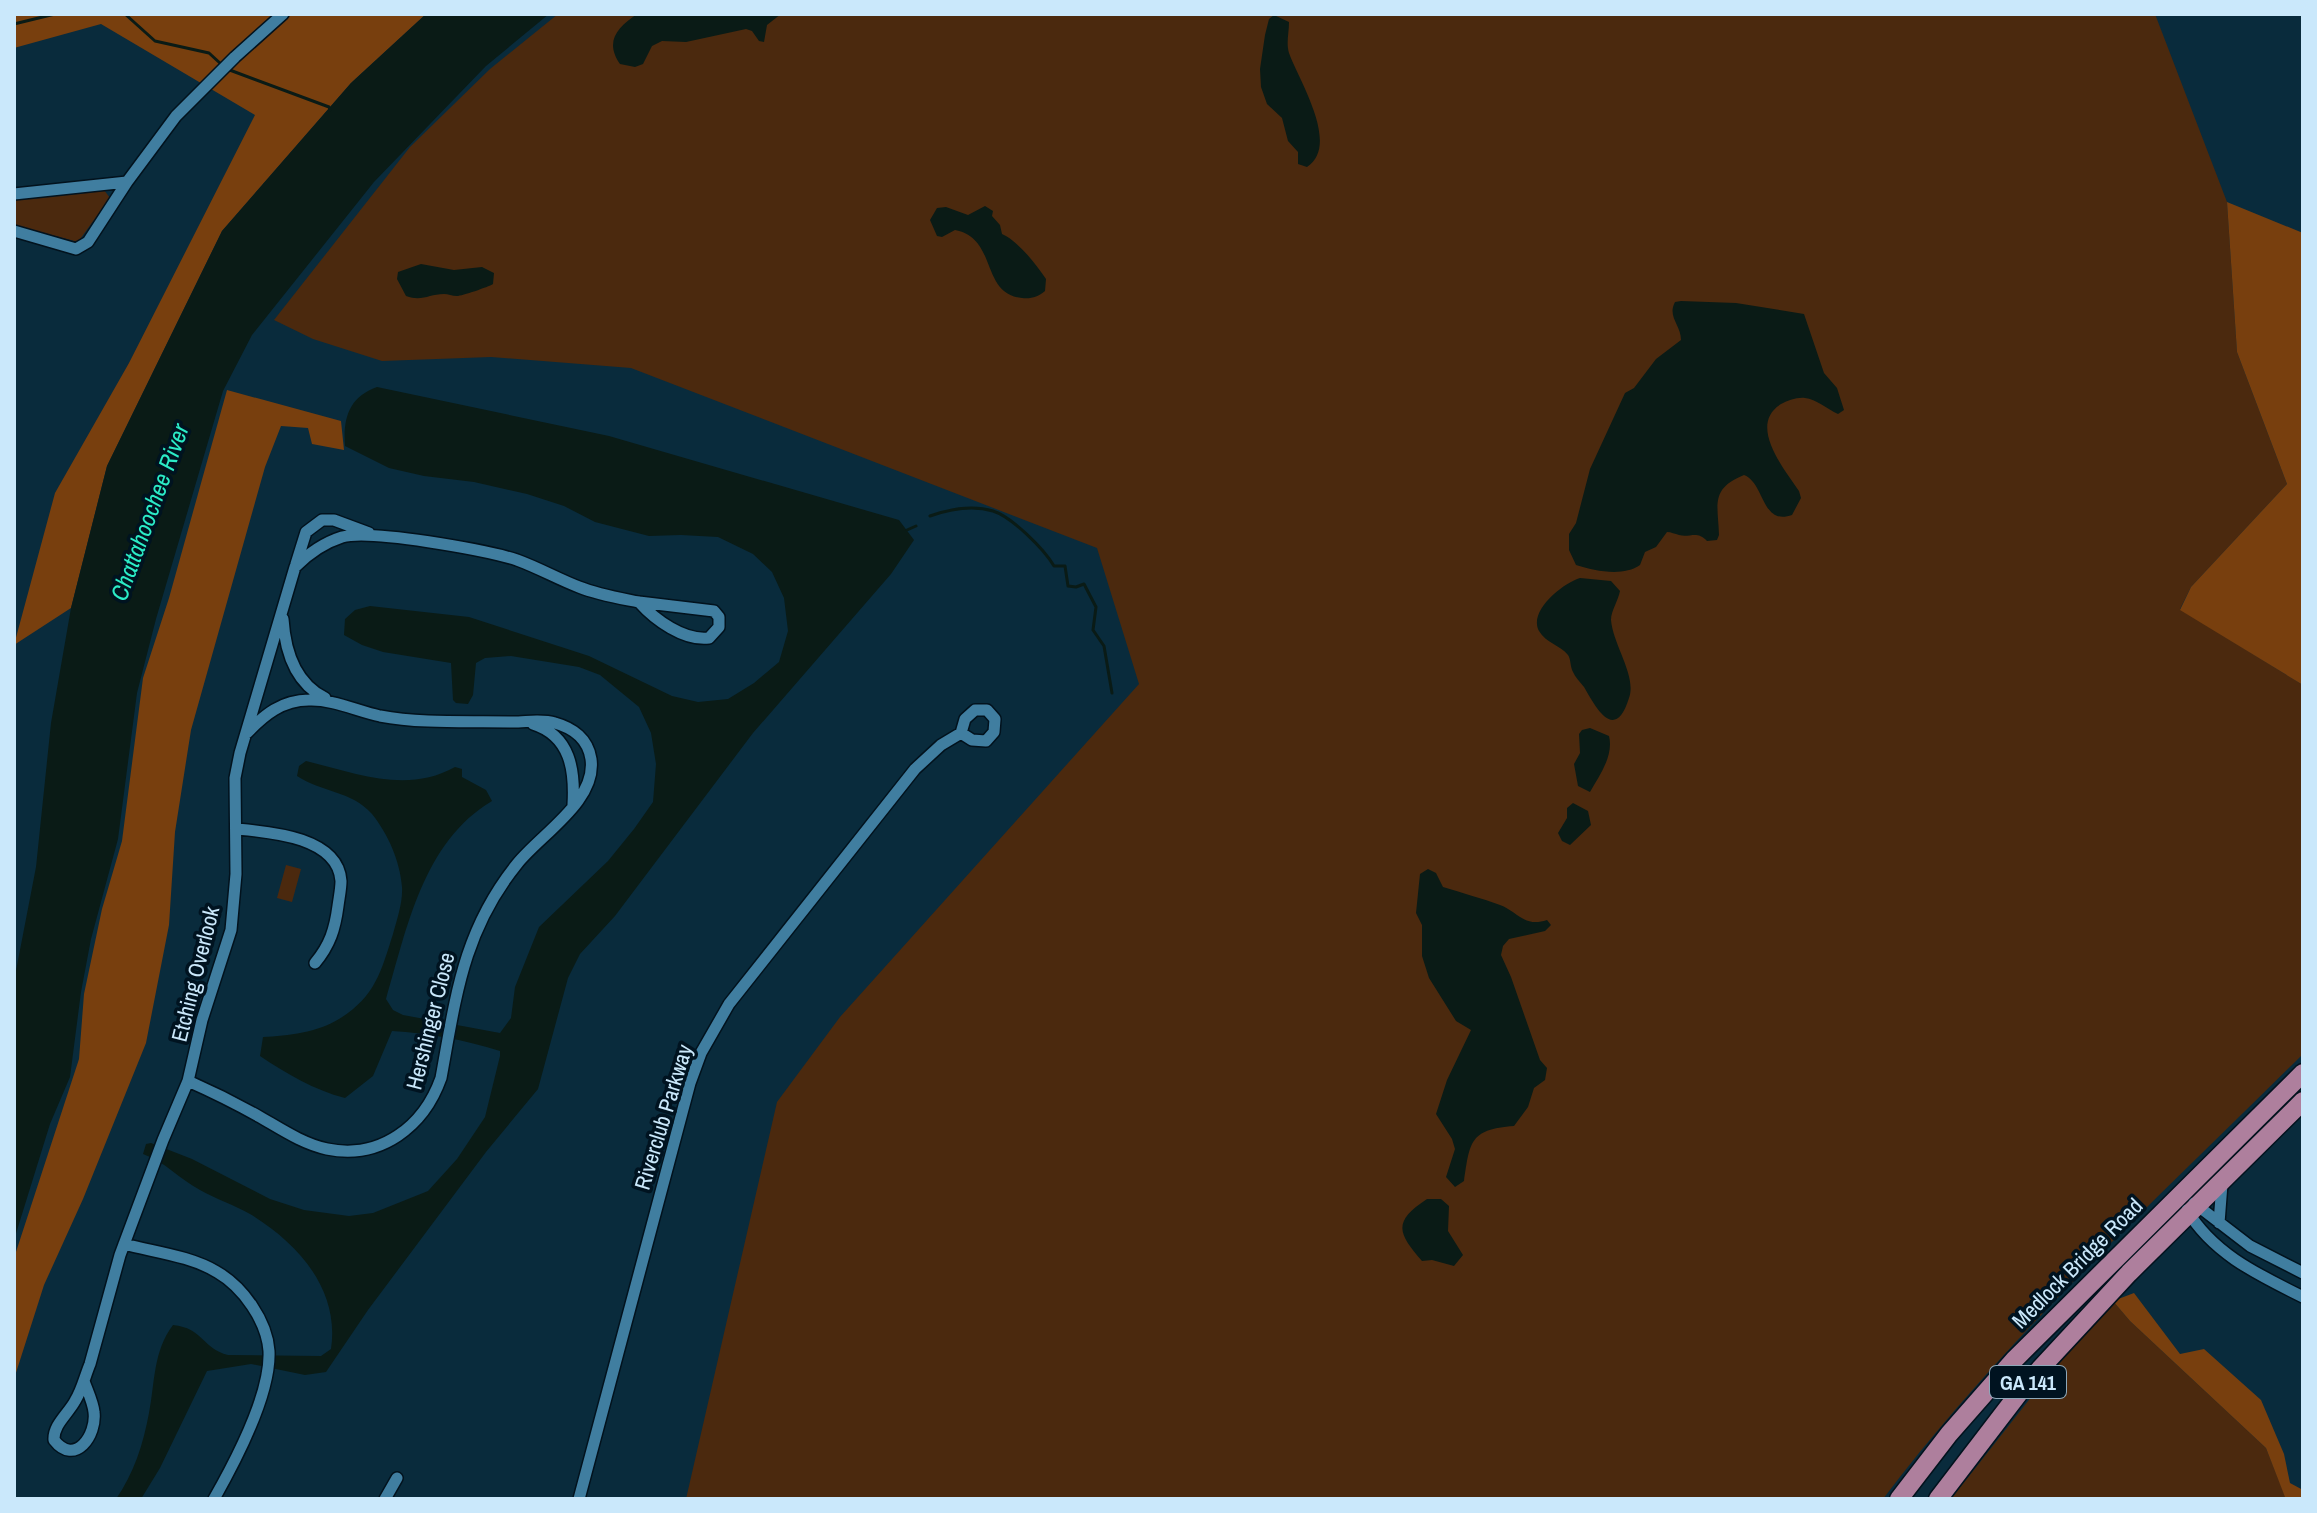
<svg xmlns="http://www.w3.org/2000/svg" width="2317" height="1513" font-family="'Archivo Narrow',sans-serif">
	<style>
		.green { fill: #4b290e }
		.forest { fill: #783f0e }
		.water { fill: #0a1b16 }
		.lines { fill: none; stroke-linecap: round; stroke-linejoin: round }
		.stream { stroke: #0a1b16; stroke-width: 3 }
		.minor-casing { stroke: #02121d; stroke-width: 14 }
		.trunk-casing { stroke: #02121d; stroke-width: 21 }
		.minor { stroke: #407ea0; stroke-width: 11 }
		.trunk { stroke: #ae7f9d; stroke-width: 18 }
		.labels { text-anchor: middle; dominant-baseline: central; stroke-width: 7; stroke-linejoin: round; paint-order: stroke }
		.shield { fill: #001320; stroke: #8da8b9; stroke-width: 2 }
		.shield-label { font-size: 20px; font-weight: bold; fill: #cae8fb }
		.street-label { font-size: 22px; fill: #cae8fb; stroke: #001320 }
		.water-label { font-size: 24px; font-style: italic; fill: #2becc7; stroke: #001320 }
	</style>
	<rect width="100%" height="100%" fill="#092b3c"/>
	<!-- green -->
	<path class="green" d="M 558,14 L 2155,14 L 2227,202 L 2237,352 L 2287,484 L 2191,587 L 2180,609 L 2303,685 L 2303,1054 C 2159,1197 2006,1337 1883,1499 L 686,1499 L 777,1102 L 840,1017 L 1139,684 L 1097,548 L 631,368 L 491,357 L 382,361 L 313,339 L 274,320 L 410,147 L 490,69 Z
		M 104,190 L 110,198 L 78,242 L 14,225 L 14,200 Z
		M 286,865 L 301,869 L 292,902 L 277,898 Z
		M 2113,1301 L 2130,1321 L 2266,1448 L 2286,1498 L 1951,1499 L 2076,1340 Z"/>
	<!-- forest -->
	<path class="forest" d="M 14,14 L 426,14 L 351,83 L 222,231 L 107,466 L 71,608 L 14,645 L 55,493 L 129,363 L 255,115 L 101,24 L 14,48 Z
		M 2227,202 L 2303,233 L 2303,685 L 2180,610 L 2191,587 L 2287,484 L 2237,352 Z
		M 227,390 L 341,421 L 344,450 L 312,444 L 308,428 L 281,426 L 265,467 L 191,730 L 175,832 L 169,925 L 146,1043 L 83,1199 L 44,1285 L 14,1379 L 14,1258 L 79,1059 L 84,994 L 102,909 L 122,841 L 143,678 L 169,598 Z
		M 2134,1293 L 2180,1354 L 2204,1349 L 2261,1400 L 2284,1454 L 2290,1483 L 2303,1490 L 2303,1499 L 2284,1499 L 2285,1497 L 2266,1448 L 2130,1321 L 2113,1301 Z"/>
	<!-- water -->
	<path class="water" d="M 426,14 L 549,14 L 486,66 L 374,182 L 252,335 L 223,391 L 156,619 L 137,693 L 118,839 L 91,939 L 81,992 L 70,1077 L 50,1124 L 14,1240 L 14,981 L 36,867 L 51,723 L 71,608 L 107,466 L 222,231 L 351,83 Z
		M 637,14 L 781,14 L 767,25 L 764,42 L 759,41 L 752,31 L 746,29 L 686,42 L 662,41 L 652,46 L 643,64 L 635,67 L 620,64 C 604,41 618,27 637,14 Z
		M 1274,15 L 1289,22 C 1289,33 1286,43 1289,53 C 1298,79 1341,145 1307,167 L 1298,164 L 1298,152 L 1288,141 L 1282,118 L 1267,104 L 1261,87 L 1260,69 L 1265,35 L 1269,19 Z
		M 985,206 L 993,211 L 992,216 L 1000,225 L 1002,234 C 1018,241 1036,264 1046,279 L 1045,291 C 1038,297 1031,299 1022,298 C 980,294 998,238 955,230 L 942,237 L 937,236 L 930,220 L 937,208 L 946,207 L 968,215 Z
		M 421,264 L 454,270 L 482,267 L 494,273 L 493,284 C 488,287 462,296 457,296 C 452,296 448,294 444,294 C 429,294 422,302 406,296 L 397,279 L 398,272 Z
		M 1681,301 L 1736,303 L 1804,314 L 1824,373 L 1837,388 L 1844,410 L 1838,414 C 1827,409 1816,399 1805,398 C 1797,397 1787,401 1781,404 C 1747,425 1785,470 1799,491 L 1801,498 L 1792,515 C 1761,526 1765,483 1744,475 C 1710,489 1718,504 1719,535 L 1717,540 L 1707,541 C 1697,530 1690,538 1679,535 C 1675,534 1671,532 1667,532 L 1656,547 L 1645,552 L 1640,565 C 1623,577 1595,571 1576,565 L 1569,550 L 1569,534 L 1576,523 L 1590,469 L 1625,393 L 1634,388 L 1656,359 L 1681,340 C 1681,325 1667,317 1675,302 Z
		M 377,387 L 609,436 L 899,520 L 914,540 L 891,574 L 753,733 L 615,916 L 580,954 L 568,978 L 538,1089 L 486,1152 L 368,1310 L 326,1372 L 305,1375 L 251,1364 L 207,1371 L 160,1468 L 141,1499 L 116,1499 C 134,1473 143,1445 149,1413 C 155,1383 153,1351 173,1325 C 203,1328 203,1349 228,1355 L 321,1356 L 331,1349 C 340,1290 298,1243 250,1214 C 234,1205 216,1199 200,1190 C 179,1179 166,1162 143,1154 L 146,1144 L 151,1143 L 192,1159 L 270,1199 L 304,1210 L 349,1216 L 373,1213 L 428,1191 L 457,1159 L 485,1117 L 500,1056 L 500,1051 C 464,1040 429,1033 392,1031 L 373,1076 L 345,1098 C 314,1090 287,1074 260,1056 L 263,1037 C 288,1036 318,1032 339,1019 C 375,997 381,972 393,934 C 397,919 403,902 402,887 C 400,861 388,834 372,814 C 352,791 321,792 297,776 L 299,766 L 306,761 C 355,773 407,794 455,767 L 462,769 L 462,777 L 486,790 L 492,801 C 423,842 407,928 386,999 L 393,1010 L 403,1015 L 500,1033 L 511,1018 L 515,987 L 539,927 L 608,861 L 634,829 L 653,802 L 656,764 L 651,733 L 639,707 L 600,675 L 579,667 L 511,656 L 485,658 L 476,663 L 473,695 L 468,704 L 456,703 L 453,700 L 451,663 L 383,652 L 362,645 L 344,635 L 345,619 L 355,610 L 370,606 L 469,617 L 589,656 L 672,696 L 698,702 L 728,699 L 754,683 L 779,662 L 788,631 L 784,598 L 772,572 L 753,554 L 718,537 L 681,535 L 649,536 L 595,522 L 564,506 L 527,494 L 474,482 L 424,476 L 389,468 L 345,446 C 343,418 349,397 377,387 Z
		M 1580,578 L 1611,581 L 1620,591 C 1618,601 1611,611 1611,620 C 1613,645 1637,676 1629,698 C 1615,743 1596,708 1584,687 C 1580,682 1575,677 1573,672 C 1570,667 1571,659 1568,655 C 1560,645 1546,643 1539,631 C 1528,611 1563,583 1580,578 Z
		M 1590,728 L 1609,736 C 1614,756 1599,776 1590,792 L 1578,786 L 1574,764 L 1580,753 L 1579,734 L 1582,730 Z
		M 1573,803 L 1588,811 L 1591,825 L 1570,845 L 1562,841 L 1558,833 L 1567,818 L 1567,808 Z
		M 1428,869 L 1436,873 L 1443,887 C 1462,893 1481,898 1500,905 C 1517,911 1524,928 1547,920 L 1551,925 L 1545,931 L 1509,939 L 1503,946 L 1501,955 L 1511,977 L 1540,1060 L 1547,1068 L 1545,1080 L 1534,1088 L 1528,1107 L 1514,1126 C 1469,1129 1470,1143 1464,1181 L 1455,1187 L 1446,1177 L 1455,1149 L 1452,1139 L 1436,1114 L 1447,1080 L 1471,1030 L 1456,1021 L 1429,978 L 1422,956 L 1422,925 L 1416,913 L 1420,874 Z
		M 1427,1199 L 1441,1199 L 1449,1206 L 1448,1231 L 1463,1255 L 1454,1266 L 1432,1260 L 1422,1261 C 1398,1233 1392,1222 1427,1199 Z"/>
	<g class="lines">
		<!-- stream -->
		<path class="stream" d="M 125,14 L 155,41 L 209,53 L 221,64
			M 14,24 L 55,14
			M 227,69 L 329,107 L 330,110
			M 930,516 C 950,509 973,505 993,511 C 1012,517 1044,549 1054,566 L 1065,566 L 1068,586 L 1076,587 L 1084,584 L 1096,607 L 1093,630 L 1104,646 L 1112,693
			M 907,530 L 916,526"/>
		<defs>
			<path id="minor" d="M 14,194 L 127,182
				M 14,231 L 76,249 L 88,242 L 127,182 L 176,116 L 235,57 L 283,14
				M 296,564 L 306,532 L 322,520 L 334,520 L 369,533
				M 639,602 L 714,611 L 719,617 L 719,627 L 709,638 C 684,641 655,620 639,602 Z
				M 283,619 C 285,650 295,683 325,698
				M 533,724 C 571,736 575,771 573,805
				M 237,829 C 270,832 338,837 341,881 C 341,889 339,898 338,906 C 335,929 330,945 315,963
				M 188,1081 C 213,1092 237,1104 260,1117 C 281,1129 303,1144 327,1149 C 381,1160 424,1126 441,1078 C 456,996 463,931 517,864 C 541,834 597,801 591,759 C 588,739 573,728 555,723 C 542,719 527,722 513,722 C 470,721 422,724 380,716 C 357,711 332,699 309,700 C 282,700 264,715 247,733
				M 2194,1203 L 2250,1246 L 2303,1273
				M 2187,1210 C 2213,1254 2259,1275 2303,1297
				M 2219,1223 L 2222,1184
				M 124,1244 C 154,1252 191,1256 217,1272 C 243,1287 267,1321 269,1351 C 271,1394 235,1462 214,1499
				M 84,1381 C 87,1390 93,1402 94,1412 C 97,1435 75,1467 54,1440 C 53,1425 68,1414 75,1401 C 82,1390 85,1376 90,1364 L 120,1255 L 163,1140 L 188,1081 L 202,1020 L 231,930 L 236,874 L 235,778 L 240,753 L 295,567 C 309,553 323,543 342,537 C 370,529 486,550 517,560 C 539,568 558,579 579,587 C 599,595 619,598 639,602
				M 385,1499 L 397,1478
				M 579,1499 L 690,1083 L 701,1053 L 729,1004 L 915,769 L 941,745 L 961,733 L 965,719 L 975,710 L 987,710 L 995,719 L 994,732 L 986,741 L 972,740 L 961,733"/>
			<path id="trunk" d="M 1899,1499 L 1949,1434 L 2014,1360 L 2303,1073
				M 1938,1499 L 2026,1384 L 2129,1273 L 2303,1101"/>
		</defs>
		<!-- minor casing -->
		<use href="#minor" class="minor-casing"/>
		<!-- trunk casing -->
		<use href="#trunk" class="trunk-casing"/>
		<!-- minor -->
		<use href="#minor" class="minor"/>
		<!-- trunk -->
		<use href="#trunk" class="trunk"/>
	</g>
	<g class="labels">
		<!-- shield labels -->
		<rect class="shield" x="1990" y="1366" width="76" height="32" rx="6"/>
		<g class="shield-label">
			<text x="2028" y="1382">GA 141</text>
		</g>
		<!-- street labels -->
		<g class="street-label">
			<text transform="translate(195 974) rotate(-76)">Etching Overlook</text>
			<text transform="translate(430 1021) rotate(-76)">Hershinger Close</text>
			<text transform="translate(663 1117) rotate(-73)">Riverclub Parkway</text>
			<text transform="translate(2077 1263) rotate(-45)">Medlock Bridge Road</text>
		</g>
		<!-- water labels -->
		<g class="water-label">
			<text transform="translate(149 512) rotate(-70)">Chattahoochee River</text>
		</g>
	</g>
	<!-- border -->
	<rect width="2317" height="1513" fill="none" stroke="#cae8fb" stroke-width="32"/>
</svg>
